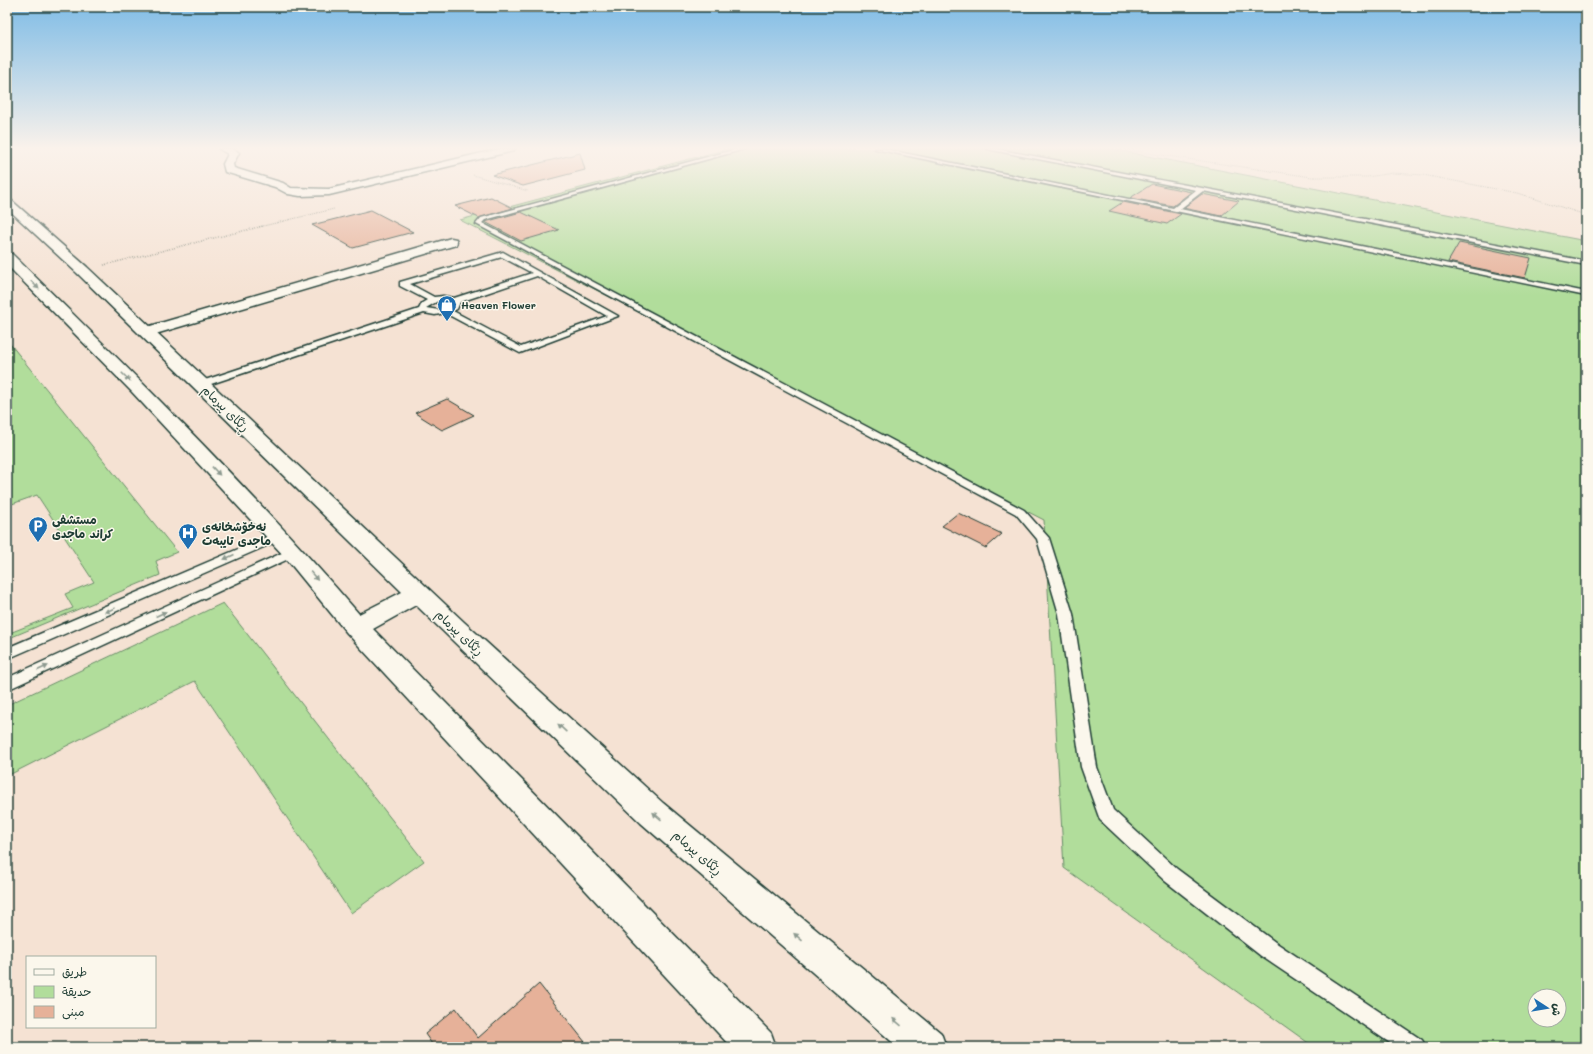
<svg xmlns="http://www.w3.org/2000/svg" width="1593" height="1054" font-family="Mali,'Playpen Sans Arabic',sans-serif">
	<style>
		.green { fill: #b1dd9b; stroke: #688d68; fill-rule: evenodd }
		.building { fill: #e6b199; stroke: #1f3d34 }
		.lines { fill: none; stroke-linecap: round; stroke-linejoin: round }
		.service-casing { stroke: #1f3d34; stroke-width: 3 }
		.minor-casing { stroke: #1f3d34; stroke-width: 3 }
		.trunk-casing { stroke: #1f3d34; stroke-width: 3 }
		.path-far1 { stroke: #1f3d34; stroke-width: 1; stroke-dasharray: 0.5 1.5; stroke-linecap: butt }
		.path { stroke: #1f3d34; stroke-width: 1.5; stroke-dasharray: 0.5 2; stroke-linecap: butt }
		.service { fill: #fbf7ec; fill-rule: evenodd }
		.minor { fill: #fbf7ec; fill-rule: evenodd }
		.trunk { fill: #fbf7ec; fill-rule: evenodd }
		.oneway { fill: #8d9a90 }
		.labels { text-anchor: middle; dominant-baseline: central; stroke-width: 3; stroke-linejoin: round; paint-order: stroke }
		.far-poi-label { font-size: 10px; font-weight: bold; fill: #1f3d34; stroke: #fbf7ec; text-anchor: start }
		.street-label { font-size: 12px; fill: #1f3d34; stroke: #fbf7ec }
		.poi-label { font-size: 12px; font-weight: bold; fill: #1f3d34; stroke: #fbf7ec; text-anchor: start }
	</style>
	<rect width="100%" height="100%" fill="#f5e2d3"/>
	<filter id="ink" filterUnits="userSpaceOnUse"><feTurbulence type="fractalNoise" baseFrequency=".025" numOctaves="2"/><feDisplacementMap in="SourceGraphic" scale="8" xChannelSelector="R" yChannelSelector="G"/><feConvolveMatrix kernelMatrix="1 2 1 2 8 2 1 2 1" color-interpolation-filters="sRGB"/></filter>
	<g filter="url(#ink)">
		<!-- green -->
		<path class="green" d="M 727,149 L 1111,149 L 1586,241 L 1586,1047 L 1314,1047 L 1064,868 L 1044,520 L 460,220 ZM 1535,996 L 1559,996 L 1559,1020 L 1535,1020 Z
			M 7,340 L 177,552 L 156,561 L 160,575 L 7,639 L 7,634 L 73,608 L 65,594 L 94,582 L 37,495 L 12,504 L 7,497 Z
			M 223,603 L 424,861 L 351,913 L 195,681 L 7,776 L 7,705 Z"/>
		<!-- building -->
		<path class="building" d="M 580,153 L 585,170 L 523,186 L 492,175 Z
			M 1152,184 L 1191,192 L 1173,206 L 1130,198 Z
			M 1202,194 L 1239,201 L 1221,216 L 1183,208 Z
			M 491,197 L 513,208 L 479,218 L 455,206 Z
			M 1123,202 L 1181,214 L 1167,224 L 1109,211 Z
			M 371,210 L 413,232 L 353,248 L 312,225 Z
			M 521,212 L 559,230 L 521,241 L 485,222 Z
			M 1459,243 L 1531,258 L 1525,278 L 1448,262 Z
			M 447,399 L 474,415 L 442,430 L 415,413 Z
			M 958,513 L 1002,534 L 986,548 L 942,526 Z
			M 539,984 L 589,1047 L 434,1047 L 425,1034 L 456,1008 L 478,1038 Z"/>
		<g class="lines">
			<defs>
				<path id="service" d="M 737,149 L 745,149 L 485,220 L 482,223 L 1024,510 L 1049,538 L 1073,614 L 1097,767 L 1113,810 L 1177,869 L 1275,942 L 1422,1040 L 1426,1047 L 1396,1047 L 1261,956 L 1165,881 L 1100,820 L 1081,767 L 1059,614 L 1037,539 L 1016,514 L 476,224 L 481,218 Z
					M 875,149 L 884,149 L 1173,208 L 1196,190 L 987,149 L 996,149 L 1586,261 L 1586,265 L 1203,191 L 1180,209 L 1586,292 L 1586,296 Z
					M 503,252 L 618,316 L 520,353 L 445,313 L 435,315 L 424,313 L 205,386 L 199,386 L 197,384 L 199,382 L 419,309 L 422,303 L 427,300 L 400,286 L 400,282 ZM 502,257 L 532,273 L 454,298 L 443,296 L 434,297 L 410,284 ZM 537,276 L 607,316 L 521,347 L 453,311 L 457,309 L 460,302 ZM 438,301 L 452,303 L 451,306 L 439,310 L 426,308 Z
					M 278,532 L 284,536 L 282,539 L 7,659 L 7,648 Z
					M 293,548 L 297,549 L 299,552 L 297,555 L 7,690 L 7,678 Z"/>
				<path id="minor" d="M 219,149 C 226,148 234,147 239,153 L 233,164 L 234,168 L 283,183 L 291,188 L 329,189 L 499,149 L 515,149 L 513,151 L 329,195 L 300,196 L 288,194 L 275,187 L 225,172 L 223,164 L 228,154 Z
					M 451,238 L 456,239 L 457,242 L 456,245 L 152,335 L 140,335 L 138,332 L 140,329 Z"/>
				<path id="trunk" d="M 7,199 L 11,200 L 87,267 L 464,622 L 663,803 L 941,1033 L 946,1047 L 898,1047 L 641,823 L 416,605 L 373,629 L 771,1033 L 776,1047 L 731,1047 L 347,633 L 285,557 L 132,392 L 7,265 L 7,253 L 12,254 C 131,371 250,488 359,614 L 402,592 L 77,273 L 7,208 Z"/>
			</defs>
			<!-- service casing -->
			<use href="#service" class="service-casing"/>
			<!-- minor casing -->
			<use href="#minor" class="minor-casing"/>
			<!-- trunk casing -->
			<use href="#trunk" class="trunk-casing"/>
			<!-- path-far1 -->
			<path class="path-far1" d="M 1119,149 L 1312,177 L 1367,177 L 1393,173 L 1423,175 L 1517,193 L 1586,215
				M 473,175 L 528,191
				M 259,227 L 334,209"/>
			<!-- path -->
			<path class="path" d="M 104,265 L 263,226"/>
			<!-- service -->
			<use href="#service" class="service"/>
			<!-- minor -->
			<use href="#minor" class="minor"/>
			<!-- trunk -->
			<use href="#trunk" class="trunk"/>
		</g>
		<!-- one-way arrows -->
		<defs><path id="oneway-solid" d="M-6-.8H1V-3.2L6.5 0L1 3.2V.8H-6Z"/></defs>
		<g class="oneway">
			<use href="#oneway-solid" transform="translate(35 285) rotate(45)"/>
			<use href="#oneway-solid" transform="translate(126 377) rotate(45)"/>
			<use href="#oneway-solid" transform="translate(216 471) rotate(47)"/>
			<use href="#oneway-solid" transform="translate(229 557) rotate(156)"/>
			<use href="#oneway-solid" transform="translate(314 576) rotate(50)"/>
			<use href="#oneway-solid" transform="translate(110 610) rotate(157)"/>
			<use href="#oneway-solid" transform="translate(161 614) rotate(-25)"/>
			<use href="#oneway-solid" transform="translate(43 668) rotate(-24)"/>
			<use href="#oneway-solid" transform="translate(562 728) rotate(-137)"/>
			<use href="#oneway-solid" transform="translate(657 816) rotate(-139)"/>
			<use href="#oneway-solid" transform="translate(798 937) rotate(-139)"/>
			<use href="#oneway-solid" transform="translate(897 1022) rotate(-139)"/>
		</g>
	</g>
	<!-- sky -->
	<linearGradient id="sky" x2="0" y2="1"><stop stop-color="#7fbce6"/><stop offset="0.5" stop-color="#faf2eb"/><stop offset="1" stop-color="#faf2eb" stop-opacity="0"/></linearGradient>
	<rect width="1593" height="296" fill="url(#sky)"/>
	<!-- icons -->
	<defs>
		<symbol id="shop-pin" viewBox="-11 -11 22 30"><path d="M0 17L-7.5 6A9.5 9.5 0 1 1 7.5 6Z" fill="#1f6fb2" stroke="#fbf7ec"/><path d="M-5-2.5h2.3a2.7 3.5 0 0 1 5.4 0H5L5.5 6h-11ZM-1.5-2.5h3a1.5 2.3 0 0 0-3 0Z" fill="#fff"/></symbol>
		<symbol id="parking-pin" viewBox="-11 -11 22 30"><path d="M0 17L-7.5 6A9.5 9.5 0 1 1 7.5 6Z" fill="#1f6fb2" stroke="#fbf7ec"/><path d="M-3.5-5.5H1a3.5 3.5 0 0 1 0 7H-1V5.5H-3.5ZM-1-3.4V-.6H.8a1.4 1.4 0 0 0 0-2.8Z" fill="#fff"/></symbol>
		<symbol id="hospital-pin" viewBox="-11 -11 22 30"><path d="M0 17L-7.5 6A9.5 9.5 0 1 1 7.5 6Z" fill="#1f6fb2" stroke="#fbf7ec"/><path d="M-5-5h3v3.5h4V-5h3V5h-3V1.5h-4V5h-3Z" fill="#fff"/></symbol>
	</defs>
	<g fill-rule="evenodd">
		<use href="#shop-pin" x="436" y="294" width="22" height="30"/>
		<use href="#parking-pin" x="27" y="515" width="22" height="30"/>
		<use href="#hospital-pin" x="177" y="522" width="22" height="30"/>
	</g>
	<g class="labels">
		<!-- far-poi labels -->
		<g class="far-poi-label">
			<text x="461" y="305">Heaven Flower</text>
		</g>
		<!-- street labels -->
		<g class="street-label">
			<text transform="translate(226 408) rotate(44)">ڕێگای پیرمام</text>
			<text transform="translate(460 632) rotate(43)">ڕێگای پیرمام</text>
			<text transform="translate(698 852) rotate(41)">ڕێگای پیرمام</text>
		</g>
		<!-- poi labels -->
		<g class="poi-label">
			<text x="52" y="519">مستشفی<tspan x="52" dy="14">کراند ماجدی</tspan></text>
			<text x="202" y="526">نەخۆشخانەی<tspan x="202" dy="14">ماجدی تایبەت</tspan></text>
		</g>
	</g>
	<!-- margin -->
	<rect width="1593" height="1054" fill="none" stroke="#fbf7ec" stroke-width="24"/>
	<rect x="12" y="12" width="1569" height="1030" fill="none" stroke="#1f3d34" stroke-width="1.5" filter="url(#ink)"/>
	<!-- legend -->
	<rect x="26" y="956" width="130" height="72" fill="#fbf7ec" stroke="#a3ada2"/>
	<rect x="34" y="969" width="20" height="6" fill="#fbf7ec" stroke="#a3ada2"/>
	<text x="62" y="976" font-size="12" fill="#1f3d34">طريق</text>
	<rect x="34" y="986" width="20" height="12" fill="#b1dd9b" stroke="#a3ada2"/>
	<text x="62" y="996" font-size="12" fill="#1f3d34">حديقة</text>
	<rect x="34" y="1006" width="20" height="12" fill="#e6b199" stroke="#a3ada2"/>
	<text x="62" y="1016" font-size="12" fill="#1f3d34">مبنى</text>
	<!-- north arrow -->
	<g transform="translate(1547 1008) rotate(102)"><circle r="19" fill="#fbf7ec" stroke="#a3ada2"/>
	<path d="M0-3L7 15L0 10L-7 15Z" fill="#1f6fb2"/>
	<text y="-6" font-size="11" font-weight="bold" text-anchor="middle" fill="#1f3d34">ش</text>
	</g>
</svg>
